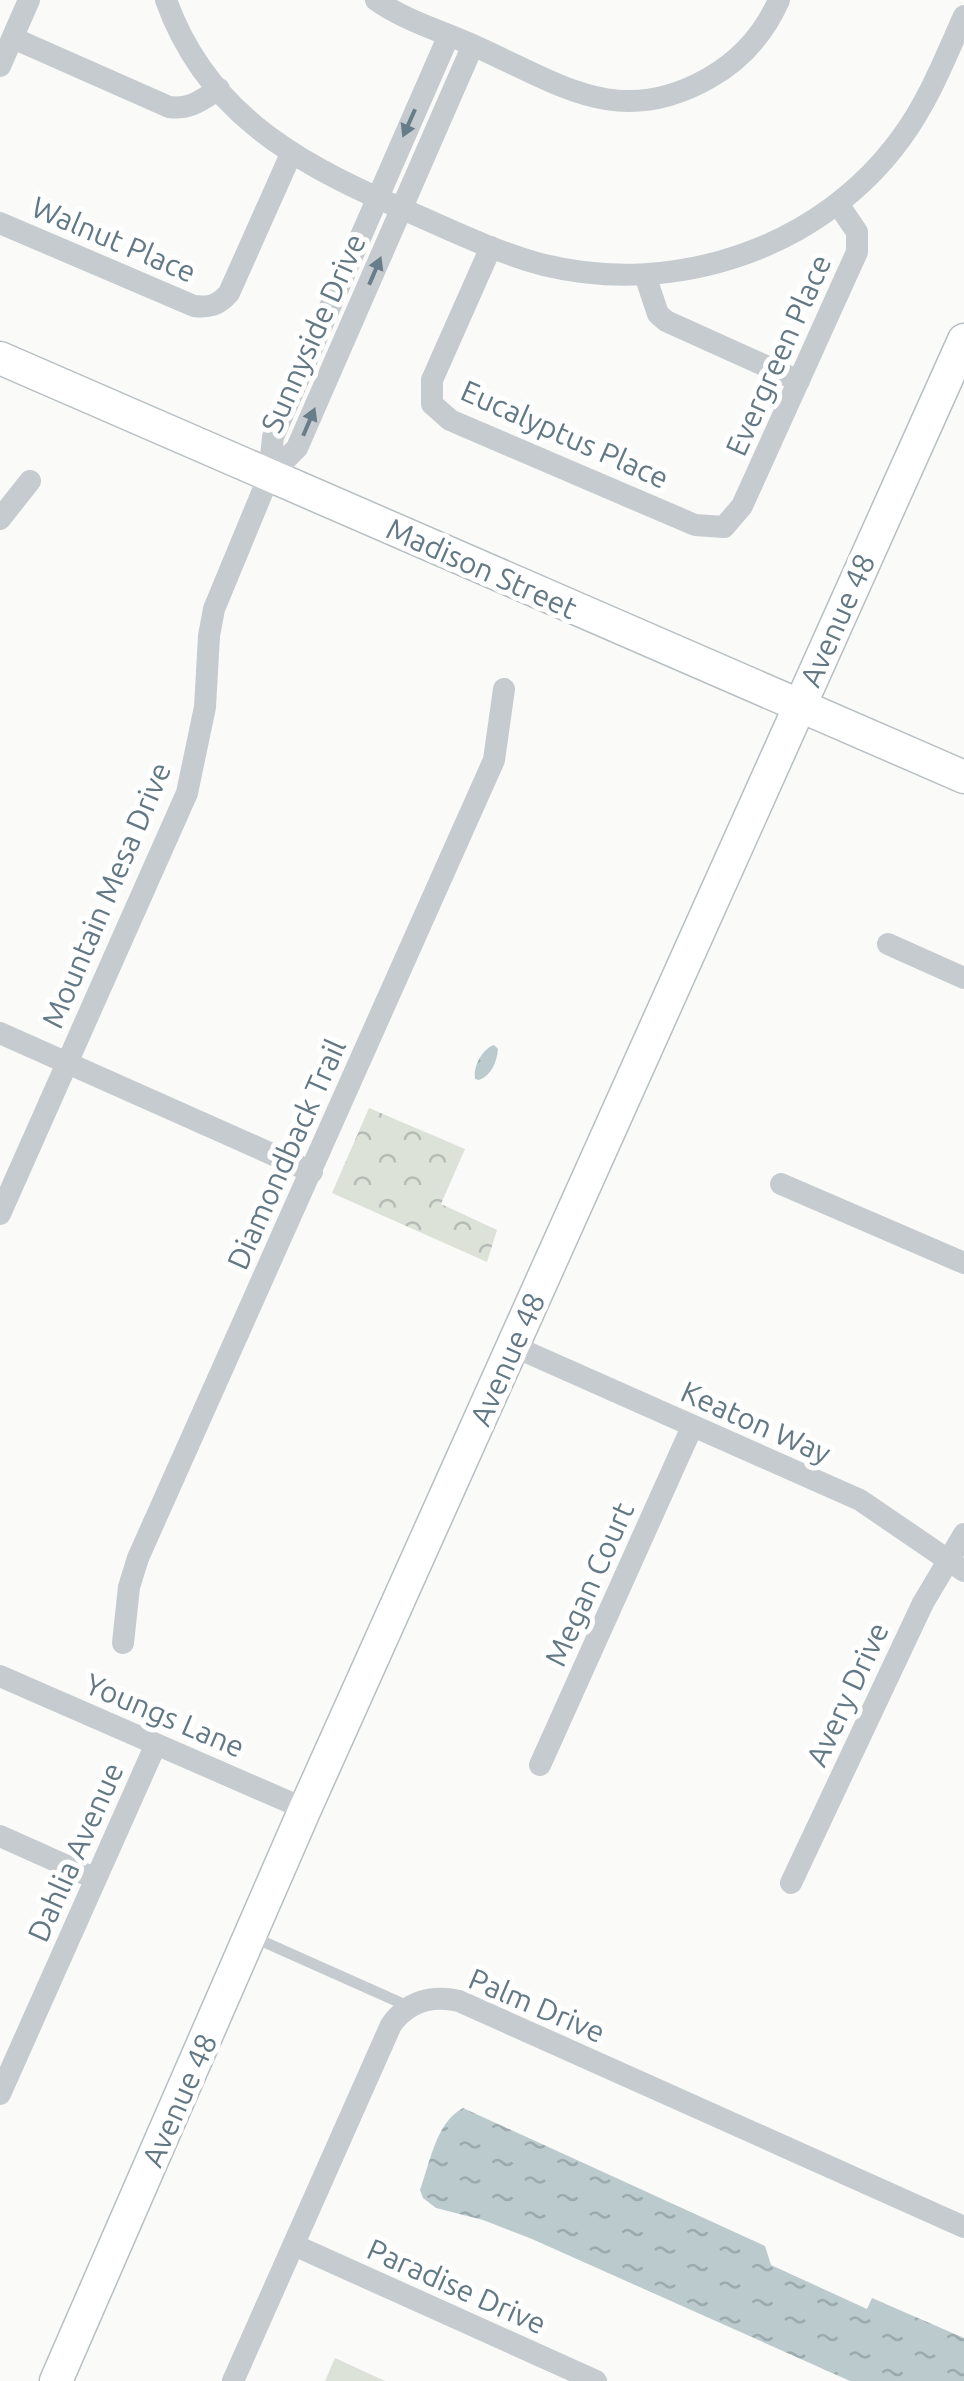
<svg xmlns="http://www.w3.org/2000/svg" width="964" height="2381" font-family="Ubuntu,sans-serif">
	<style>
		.grass { fill: url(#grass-tufts) }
		.park { fill: url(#park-crowns) }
		.water { fill: url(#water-ripples) }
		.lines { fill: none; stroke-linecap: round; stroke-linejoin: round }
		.secondary-casing { stroke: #b7bfc3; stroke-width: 35 }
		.lane { stroke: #c5cbce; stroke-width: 11 }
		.street { stroke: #c5cbce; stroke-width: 22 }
		.secondary { stroke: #fff; stroke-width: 32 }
		.oneway { fill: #677d89 }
		.labels { text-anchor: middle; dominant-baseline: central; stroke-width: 10; stroke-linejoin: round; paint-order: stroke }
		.street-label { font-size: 30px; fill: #627985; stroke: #fff }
	</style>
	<defs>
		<pattern id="grass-tufts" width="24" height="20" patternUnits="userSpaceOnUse" patternTransform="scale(2.5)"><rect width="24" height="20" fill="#dce2d8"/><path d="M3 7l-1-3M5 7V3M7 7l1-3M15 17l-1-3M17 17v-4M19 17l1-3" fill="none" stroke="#b6bcb5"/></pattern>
		<pattern id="park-crowns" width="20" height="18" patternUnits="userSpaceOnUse" patternTransform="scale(2.5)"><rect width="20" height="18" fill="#dce2d8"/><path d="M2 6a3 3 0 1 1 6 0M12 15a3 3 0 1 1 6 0" fill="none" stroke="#b6bcb5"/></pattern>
		<pattern id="water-ripples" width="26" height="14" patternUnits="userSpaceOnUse" patternTransform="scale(2.5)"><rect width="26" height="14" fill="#bbcbcd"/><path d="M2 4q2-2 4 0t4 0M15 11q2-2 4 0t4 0" fill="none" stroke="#9baaac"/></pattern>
	</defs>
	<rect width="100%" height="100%" fill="#fafaf8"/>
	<!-- grass -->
	<path class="grass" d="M 335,2358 L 385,2381 L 325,2381 Z"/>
	<!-- park -->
	<path class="park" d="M 369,1108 L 465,1149 L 441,1204 L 497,1230 L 487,1262 L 332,1193 Z"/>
	<!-- water -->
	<path class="water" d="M 494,1045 L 498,1049 C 497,1062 491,1076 479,1080 L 475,1079 C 473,1067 482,1049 494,1045 Z
		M 463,2108 L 765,2246 L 771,2265 L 867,2309 L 872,2298 L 964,2338 L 964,2381 L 850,2381 L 532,2239 L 483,2220 L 436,2208 L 423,2198 L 420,2190 C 430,2163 436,2122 463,2108 Z"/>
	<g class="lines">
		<defs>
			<path id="secondary" d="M 0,358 L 964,777
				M 56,2381 L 305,1809 L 964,340"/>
		</defs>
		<!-- secondary casing -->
		<use href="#secondary" class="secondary-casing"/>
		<!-- lane -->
		<path class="lane" d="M 253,1937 L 410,2007"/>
		<!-- street -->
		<path class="street" d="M 166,0 C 205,109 290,159 389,203 C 440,225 491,251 544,265 C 676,297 822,248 902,137 C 929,100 945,58 964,16
			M 376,0 C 407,22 445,32 479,48 C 561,85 620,129 709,78 C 741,60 764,34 779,0
			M 13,38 L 169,107 C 190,110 201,100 219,89
			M 0,66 L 29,0
			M 0,223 L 194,306 C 209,308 219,305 229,293 L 291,154
			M 491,247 L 432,380 L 432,404 L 450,420 L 695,525 L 724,527 L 742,506 L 857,252 L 857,232 L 838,204
			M 645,275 L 658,314 L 666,321 L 799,381
			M 269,476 L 297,448 L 473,45
			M 0,519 L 30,481
			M 888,944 L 964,978
			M 0,1033 L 312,1172
			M 781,1184 L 964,1263
			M 0,1214 L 187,793 L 205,707 L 209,636 L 214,609 L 269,476 L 273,437 L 449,35
			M 513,1346 L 860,1500 L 964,1571
			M 123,1643 L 129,1587 L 138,1558 L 494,760 L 504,689
			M 0,1676 L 305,1809
			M 540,1765 L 692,1427
			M 0,1836 L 96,1879
			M 791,1883 L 923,1603 L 964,1534
			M 0,2094 L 156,1744
			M 294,2245 L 596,2381
			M 233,2381 L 391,2025 C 408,2001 432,1995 459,2001 L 964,2227"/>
		<!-- secondary -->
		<use href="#secondary" class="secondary"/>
	</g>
	<!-- one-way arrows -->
	<defs><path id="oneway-solid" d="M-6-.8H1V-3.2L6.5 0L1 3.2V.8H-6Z" transform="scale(2.5)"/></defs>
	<g class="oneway">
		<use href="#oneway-solid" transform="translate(409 123) rotate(114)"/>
		<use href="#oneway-solid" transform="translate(375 271) rotate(-67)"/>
		<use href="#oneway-solid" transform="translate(309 422) rotate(-67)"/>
	</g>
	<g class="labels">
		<!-- street labels -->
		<g class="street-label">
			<text transform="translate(114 239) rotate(23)">Walnut Place</text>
			<text transform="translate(313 333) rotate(-66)">Sunnyside Drive</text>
			<text transform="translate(778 355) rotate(-66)">Evergreen Place</text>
			<text transform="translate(565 434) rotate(24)">Eucalyptus Place</text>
			<text transform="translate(482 568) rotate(24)">Madison Street</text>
			<text transform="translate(837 620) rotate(-66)">Avenue 48</text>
			<text transform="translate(106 895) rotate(-67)">Mountain Mesa Drive</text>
			<text transform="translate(286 1154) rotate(-66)">Diamondback Trail</text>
			<text transform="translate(507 1359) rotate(-66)">Avenue 48</text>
			<text transform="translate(756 1422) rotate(24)">Keaton Way</text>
			<text transform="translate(589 1584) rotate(-66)">Megan Court</text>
			<text transform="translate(847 1694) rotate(-65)">Avery Drive</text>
			<text transform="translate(165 1715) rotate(23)">Youngs Lane</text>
			<text transform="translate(75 1852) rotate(-66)">Dahlia Avenue</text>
			<text transform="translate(537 2005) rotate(23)">Palm Drive</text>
			<text transform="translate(179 2100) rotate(-66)">Avenue 48</text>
			<text transform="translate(457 2286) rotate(24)">Paradise Drive</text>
		</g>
	</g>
</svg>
